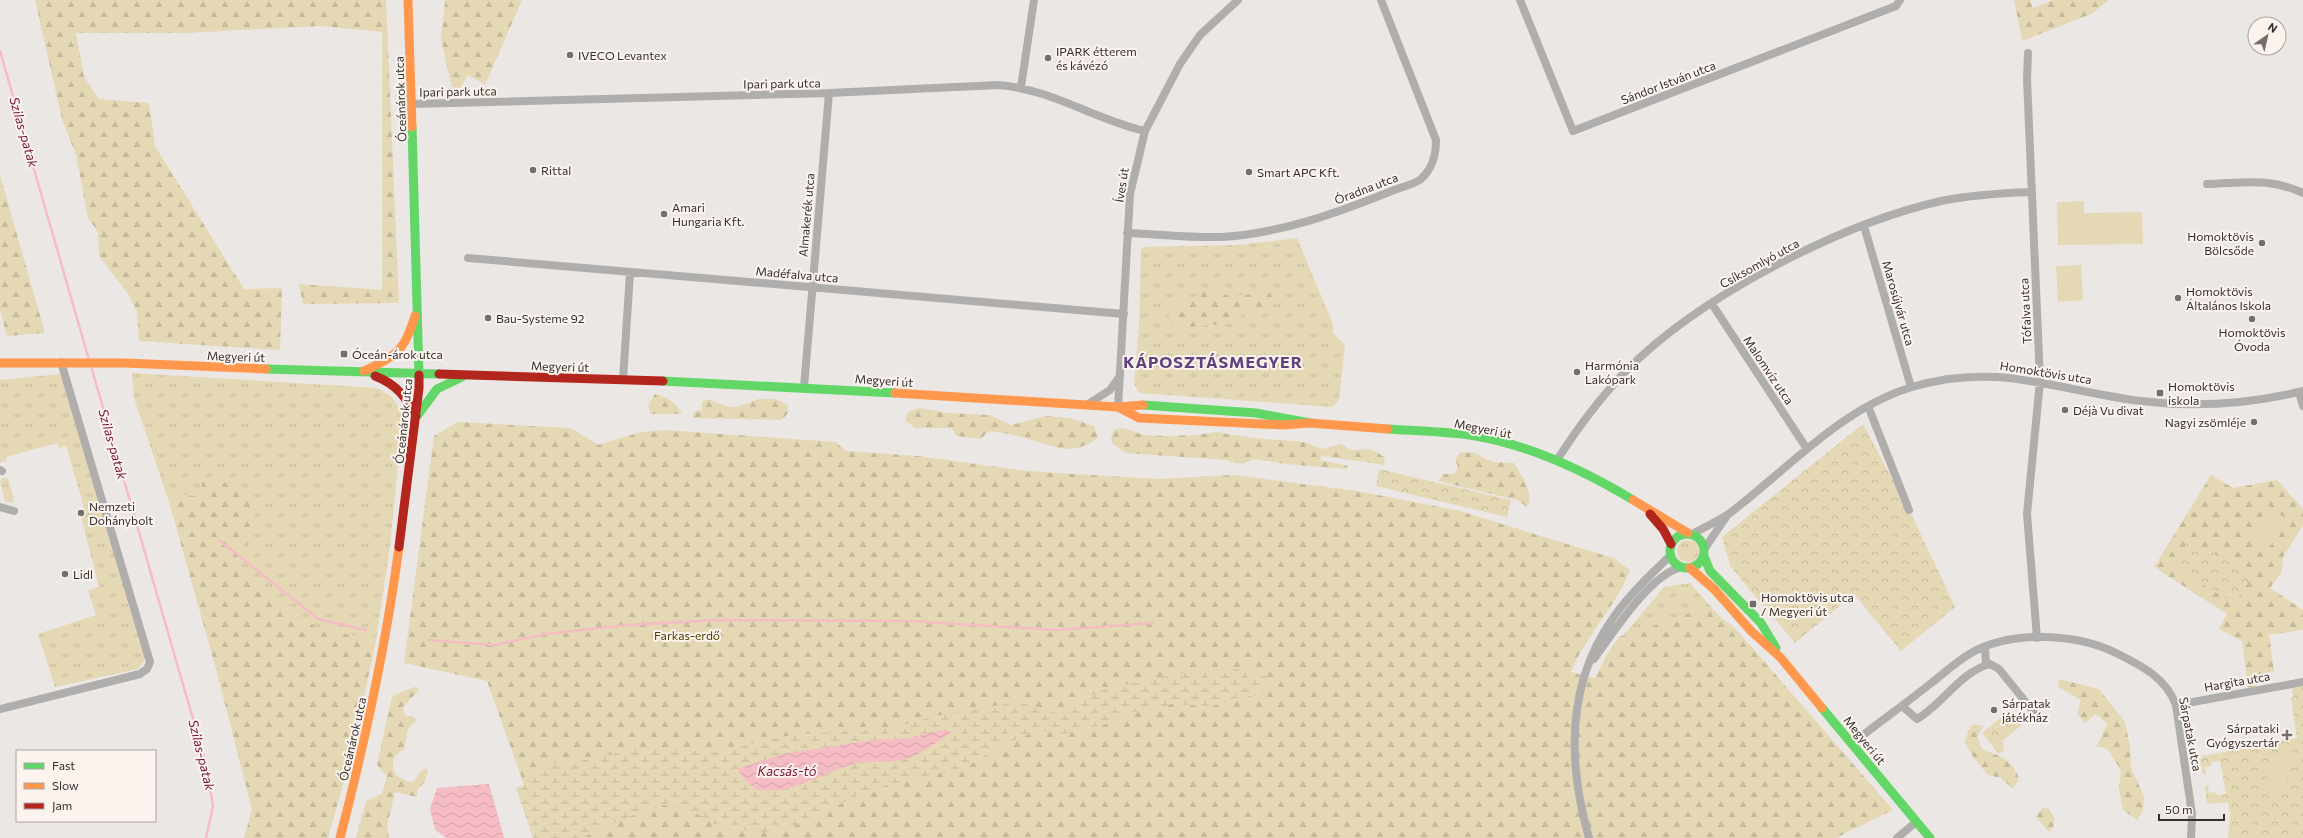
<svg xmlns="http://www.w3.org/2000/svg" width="2303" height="838" font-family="Commissioner,sans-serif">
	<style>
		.grass { fill: url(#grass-tufts) }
		.forest { fill: url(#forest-firs); fill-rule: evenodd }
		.wetland { fill: url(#wetland-marsh); fill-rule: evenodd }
		.park { fill: url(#park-crowns) }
		.garden { fill: #e5d8b5 }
		.water { fill: url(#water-waves) }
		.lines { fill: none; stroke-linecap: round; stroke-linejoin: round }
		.stream { stroke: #f6bcc4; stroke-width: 2.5 }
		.street { stroke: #afaead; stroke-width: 8 }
		.fast { stroke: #63d668; stroke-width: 9 }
		.slow { stroke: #ff974d; stroke-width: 9 }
		.jam { stroke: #b3261e; stroke-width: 9 }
		.poi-dot { fill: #736f6d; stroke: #fcf3ee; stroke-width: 1.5 }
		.labels { text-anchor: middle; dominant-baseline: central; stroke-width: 4; stroke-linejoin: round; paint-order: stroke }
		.poi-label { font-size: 12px; fill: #322f2d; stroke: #fcf3ee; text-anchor: start }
		.street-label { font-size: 12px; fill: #322f2d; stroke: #fcf3ee }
		.park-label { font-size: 12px; fill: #4e3d00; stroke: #fcf3ee }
		.water-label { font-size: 13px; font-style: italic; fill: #731532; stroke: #fcf3ee }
		.district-label { font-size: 16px; font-weight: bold; letter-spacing: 1px; fill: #5f427e; stroke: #fcf3ee }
	</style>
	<defs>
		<pattern id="grass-tufts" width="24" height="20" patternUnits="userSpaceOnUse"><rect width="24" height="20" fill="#e5d8b5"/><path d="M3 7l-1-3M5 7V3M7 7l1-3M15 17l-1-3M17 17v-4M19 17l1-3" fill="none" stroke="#c5ba9c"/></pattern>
		<pattern id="forest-firs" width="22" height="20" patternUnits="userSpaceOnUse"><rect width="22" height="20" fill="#e5d8b5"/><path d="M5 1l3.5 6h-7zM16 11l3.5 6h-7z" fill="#c5ba9c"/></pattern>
		<pattern id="wetland-marsh" width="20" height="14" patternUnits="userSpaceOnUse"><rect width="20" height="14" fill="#e5d8b5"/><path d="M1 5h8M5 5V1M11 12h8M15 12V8" fill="none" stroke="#c5ba9c"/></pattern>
		<pattern id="park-crowns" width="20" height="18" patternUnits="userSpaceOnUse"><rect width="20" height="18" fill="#e5d8b5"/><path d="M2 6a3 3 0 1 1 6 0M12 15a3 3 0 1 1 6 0" fill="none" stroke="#c5ba9c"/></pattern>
		<pattern id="water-waves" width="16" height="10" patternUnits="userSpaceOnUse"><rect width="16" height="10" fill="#f6bcc4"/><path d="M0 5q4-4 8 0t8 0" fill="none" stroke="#d3a2a9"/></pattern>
	</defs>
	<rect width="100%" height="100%" fill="#ebe7e4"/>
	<!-- grass -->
	<path class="grass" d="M 1297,238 L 1333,324 L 1333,334 L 1345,344 L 1339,400 L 1333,407 L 1140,393 L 1137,390 L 1134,383 L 1139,324 L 1141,250 L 1143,247 L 1239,245 Z
		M 132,373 L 378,388 L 392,397 L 403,414 L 390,546 L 376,641 L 319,628 L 280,605 L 240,575 L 238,552 L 247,544 L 216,477 L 203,478 L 200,498 L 178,494 L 169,502 L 134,398 Z
		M 61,374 L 145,659 L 138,669 L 55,687 L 38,634 L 96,615 L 88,590 L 99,587 L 81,516 L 86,514 L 66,446 L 59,448 L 57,443 L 6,457 L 7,461 L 0,463 L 0,380 Z
		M 4,477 L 8,479 L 14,500 L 12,503 L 5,501 L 0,481 Z
		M1677 551a11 11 0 1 1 22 0a11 11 0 1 1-22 0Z
		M 1690,583 L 1720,617 L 1707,607 L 1623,636 L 1664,587 Z"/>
	<!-- forest -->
	<path class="forest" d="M 35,0 L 386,0 L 399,303 L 303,304 L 299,284 L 382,290 L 382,32 L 321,26 L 185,33 L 76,33 L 84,77 L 99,99 L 149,103 L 155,146 L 244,289 L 282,288 L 280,350 L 139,341 L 137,312 L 129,295 L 99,256 L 98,232 L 88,218 L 76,155 L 62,119 Z
		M 445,0 L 522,0 L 485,85 L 468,75 L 460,88 L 452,87 L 441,40 Z
		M 2014,0 L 2030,0 L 2033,8 L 2053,0 L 2109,0 L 2091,14 L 2022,41 Z
		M 0,175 L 45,333 L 7,336 L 0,310 Z
		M 1205,290 L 1231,296 L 1270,293 L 1275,303 L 1268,314 L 1247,312 L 1228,324 L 1197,326 L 1183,329 L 1173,325 L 1168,316 L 1176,303 L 1189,300 Z
		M 655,394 C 666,395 677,404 682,414 L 651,414 L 648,406 Z
		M 708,399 L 728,407 L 737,407 L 759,399 L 775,399 L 788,405 L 788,413 L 782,420 L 692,418 L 695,411 L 702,410 L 702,402 Z
		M 920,408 L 948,413 L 990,415 L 1011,425 L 1046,416 L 1070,418 L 1094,426 L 1098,438 C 1070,458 1055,446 1025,438 C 1014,434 1001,433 989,431 L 981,439 L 956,436 L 952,428 L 915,428 L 905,420 L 908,412 Z
		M 458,422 L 571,428 L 598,445 L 641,432 L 666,430 L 836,442 L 846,451 L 918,456 L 1027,471 L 1157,479 L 1234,475 L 1357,491 L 1460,511 L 1613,558 L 1630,570 C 1616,607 1586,635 1571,672 L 1595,678 L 1606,656 L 1619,637 L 1707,607 L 1735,628 L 1893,810 L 1836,838 L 543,838 L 487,681 L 404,663 L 434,436 Z
		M 1123,428 L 1144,435 L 1165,436 L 1196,435 L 1216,432 L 1254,438 L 1304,442 L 1322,449 L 1341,444 L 1351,450 C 1365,449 1372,447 1384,457 L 1385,465 L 1322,456 L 1320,460 L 1348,466 L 1347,469 L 1286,464 L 1254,459 L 1242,464 L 1225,460 L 1126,453 L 1112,443 L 1111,438 L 1114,430 Z
		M 1461,452 L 1475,453 L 1492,462 L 1514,463 C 1521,475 1535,493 1527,507 L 1517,500 L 1438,481 L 1444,474 L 1454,474 L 1458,467 L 1455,459 Z
		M 2211,475 L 2233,488 L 2277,480 L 2303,509 L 2303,525 L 2283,557 L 2282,571 L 2270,588 L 2303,610 L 2303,630 L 2269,635 L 2274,671 L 2266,673 L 2264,680 L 2256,683 L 2257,688 L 2248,690 L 2242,641 L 2219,629 L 2227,614 L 2154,567 ZM 2174,568 L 2251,575 L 2235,603 Z
		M 216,477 L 244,495 L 256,517 L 247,544 L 238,552 L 240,575 L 280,605 L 319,628 L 376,641 L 351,756 L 328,838 L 244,838 L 252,810 L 215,665 L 169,502 L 178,494 L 200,497 L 203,477 Z
		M 2059,679 L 2099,689 L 2125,722 L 2130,746 L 2131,768 L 2144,796 L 2143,811 L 2137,820 L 2123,810 L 2119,788 L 2121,770 L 2107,749 L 2097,746 L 2107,724 L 2096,714 L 2085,723 L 2077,713 L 2081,700 L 2058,687 Z
		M 416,687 L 419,690 L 403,707 L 405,716 L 414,717 L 416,720 L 408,729 L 404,749 C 393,756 390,763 396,775 L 408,782 L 414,781 L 421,771 L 426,768 L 428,772 L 425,781 L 418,789 L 417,797 L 395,792 L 387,826 L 389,838 L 356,838 L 366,801 L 382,794 L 387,776 L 377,765 L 391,700 L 394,695 C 402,693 408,688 416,687 Z
		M 1973,724 L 1983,726 L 1977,737 L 1982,749 C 2000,756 2012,760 2019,778 L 2013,789 L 2001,778 L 1988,775 L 1973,757 L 1965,743 L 1968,731 Z
		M 2043,807 L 2049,809 L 2055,819 L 2053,828 L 2049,832 L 2036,817 Z"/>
	<!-- wetland -->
	<path class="wetland" d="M 1240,669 L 1267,676 L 1262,694 L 1234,699 L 1212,706 L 1172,704 L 1153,710 L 1130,712 L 1118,721 L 1063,734 L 1040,730 L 1009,742 L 966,767 L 868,790 L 803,823 L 760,833 L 714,824 L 692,811 L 663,805 L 620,820 L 582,838 L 533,838 L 516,788 L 531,782 L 536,772 L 548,764 L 595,759 L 634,748 L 712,752 L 791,735 L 891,728 L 935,716 L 1017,702 L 1058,713 L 1103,689 L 1183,673 ZM 940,730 L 952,732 L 896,761 L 875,760 L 854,764 L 824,775 L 738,770 L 783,754 L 873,740 L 911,738 Z"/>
	<!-- park -->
	<path class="park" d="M 1863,424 L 1915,522 L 1955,607 L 1901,651 L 1854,594 L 1795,643 L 1730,566 L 1722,537 Z
		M 1379,469 L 1511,500 L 1507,517 L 1376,486 Z
		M 2189,540 L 2252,575 L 2235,603 L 2173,568 Z
		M 2303,686 L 2303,838 L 2228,838 L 2230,813 L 2228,802 L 2207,804 L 2205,786 L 2208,785 L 2209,793 L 2216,792 L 2217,795 L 2226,794 L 2220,761 L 2211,762 L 2212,766 L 2205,767 L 2206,774 L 2203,774 L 2200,760 L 2203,756 L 2297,738 L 2291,698 L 2293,697 L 2292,687 Z
		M 2010,710 L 2022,725 L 2002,741 L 2004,750 L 1999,754 L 1982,733 Z"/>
	<!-- garden -->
	<path class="garden" d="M 2084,201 L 2084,213 L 2142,212 L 2143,244 L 2058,245 L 2057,202 Z
		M 2081,265 L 2083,300 L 2058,302 L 2056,266 Z
		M 2269,506 L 2288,520 L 2267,550 L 2248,537 Z
		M 2277,755 L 2294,762 L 2282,792 L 2265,785 Z"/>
	<!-- water -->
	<path class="water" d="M 940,730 L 952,731 C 937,743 915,759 896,761 C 881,763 868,760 853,764 C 823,773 792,794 759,790 C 750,788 742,776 737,769 L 783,754 L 873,740 L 911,738 Z
		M 489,784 L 504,838 L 447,838 L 435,830 L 430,809 L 437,788 Z"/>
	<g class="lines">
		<!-- stream -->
		<path class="stream" d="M 0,51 L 89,360
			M 91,366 L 206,764 L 213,806 L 206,838
			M 219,540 L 318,619 L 366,630
			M 429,640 L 494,645 L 546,634 L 628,625 L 718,620 L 909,621 L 1057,630 L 1153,623"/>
		<!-- street -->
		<path class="street" d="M 1520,0 L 1573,131 L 1896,6 L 1900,0
			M 2028,53 L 2027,79 L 2040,381 L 2027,514 L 2037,638
			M 1021,87 L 1034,0
			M 412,104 L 829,93 L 998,85 C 1052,89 1093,119 1145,131
			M 2207,184 C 2245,183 2268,177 2303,193
			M 1864,226 L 1911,387
			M 1127,233 C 1158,234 1190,238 1221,237 C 1280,234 1340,212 1394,190 C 1402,187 1415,184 1421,179 C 1433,168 1436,155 1436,140 L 1381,0
			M 468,258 L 1124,314
			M 1712,304 L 1807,449
			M 623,380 L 630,273
			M 804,387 L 829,93
			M 2299,392 L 2303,406
			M 1088,404 L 1110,390 L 1120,376
			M 1868,406 L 1909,510
			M 1118,407 L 1130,194 L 1145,131 L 1180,64 L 1200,35 L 1238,0
			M 1557,460 C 1577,429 1599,399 1625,372 C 1698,297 1840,224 1941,201 C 1971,195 2001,193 2031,192
			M 0,470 L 2,471
			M 0,507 L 14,511
			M 1692,534 C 1705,527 1718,521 1730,513 C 1788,469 1840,409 1912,387 C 1998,361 2058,391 2141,401 C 2196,408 2249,404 2303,391
			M 1705,548 L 1726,517
			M 1985,647 L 1986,665
			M 1594,659 C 1612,634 1651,573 1682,567
			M 2176,705 L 2303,682
			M 1902,706 L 1917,719 C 1943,704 1960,672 1990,664 L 1999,669 L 2033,711
			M 0,709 L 140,674 L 147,669 L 150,662 L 61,362
			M 1853,743 C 1878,723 1905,704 1930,684 C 1943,674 1957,661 1971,653 C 2012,630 2077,633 2118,654 C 2142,666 2166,678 2176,705 L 2192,814 L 2191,838
			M 1589,838 C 1568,764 1566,684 1613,618 C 1629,595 1650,575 1671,555
			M 1897,838 L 1916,822"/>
		<!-- fast -->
		<path class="fast" d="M 412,127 L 419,375
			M 266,369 L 439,374
			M 663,381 L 895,393
			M 1143,405 L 1256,413 L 1310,423
			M 417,416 L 437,389 L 462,377
			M 1388,429 C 1417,431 1448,431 1476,436 C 1532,446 1585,471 1633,500
			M1670 551a17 17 0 1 1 34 0a17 17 0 1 1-34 0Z
			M 1704,556 L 1710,571 L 1761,623 L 1776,648
			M 1822,708 L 1930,838"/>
		<!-- slow -->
		<path class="slow" d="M 408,0 L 412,127
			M 0,363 L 125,363 L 266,369
			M 364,371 C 397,355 404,352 415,316
			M 895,393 L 1118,407 L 1143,405
			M 1118,407 L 1139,418 L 1283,425 L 1310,423 L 1388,429
			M 1633,500 L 1688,533
			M 1690,568 L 1714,589 L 1751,631 L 1781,658 L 1822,708
			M 340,838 C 365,742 386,645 399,547"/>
		<!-- jam -->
		<path class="jam" d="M 439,374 L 663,381
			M 375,376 C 396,384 406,397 416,416
			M 1650,514 L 1663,529 L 1671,544
			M 399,547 L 419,388 L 419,375"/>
	</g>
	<!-- markers -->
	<g class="poi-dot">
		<circle cx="570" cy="55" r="4"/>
		<circle cx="1048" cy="58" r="4"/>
		<circle cx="533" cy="170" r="4"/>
		<circle cx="1249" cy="172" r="4"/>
		<circle cx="664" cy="214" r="4"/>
		<circle cx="2262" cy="243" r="4"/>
		<circle cx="2178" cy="298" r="4"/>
		<circle cx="488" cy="318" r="4"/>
		<circle cx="2252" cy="319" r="4"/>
		<rect x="340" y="350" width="8" height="8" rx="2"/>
		<circle cx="1577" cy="372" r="4"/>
		<rect x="2156" y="389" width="8" height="8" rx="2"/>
		<circle cx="2065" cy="410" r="4"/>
		<circle cx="2254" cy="422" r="4"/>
		<circle cx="81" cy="513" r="4"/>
		<circle cx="65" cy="574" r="4"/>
		<rect x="1749" y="600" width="8" height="8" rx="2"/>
		<circle cx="1994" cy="710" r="4"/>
		<path d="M2285 729h4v4h4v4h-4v4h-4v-4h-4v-4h4z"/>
	</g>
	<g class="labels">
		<!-- poi labels -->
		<g class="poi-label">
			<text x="1056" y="51">IPARK étterem<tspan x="1056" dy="14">és kávézó</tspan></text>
			<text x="578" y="55">IVECO Levantex</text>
			<text x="541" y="170">Rittal</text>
			<text x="1257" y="172">Smart APC Kft.</text>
			<text x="672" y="207">Amari<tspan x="672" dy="14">Hungaria Kft.</tspan></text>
			<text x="2254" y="236" text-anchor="end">Homoktövis<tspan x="2254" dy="14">Bölcsőde</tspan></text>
			<text x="2186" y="291">Homoktövis<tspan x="2186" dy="14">Általános Iskola</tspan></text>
			<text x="496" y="318">Bau-Systeme 92</text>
			<text x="2252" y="332" text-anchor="middle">Homoktövis<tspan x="2252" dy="14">Óvoda</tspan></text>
			<text x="352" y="354">Óceán-árok utca</text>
			<text x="1585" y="365">Harmónia<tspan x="1585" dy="14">Lakópark</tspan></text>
			<text x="2168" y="386">Homoktövis<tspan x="2168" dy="14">iskola</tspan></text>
			<text x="2073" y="410">Déjà Vu divat</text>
			<text x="2246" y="422" text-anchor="end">Nagyi zsömléje</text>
			<text x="89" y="506">Nemzeti<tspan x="89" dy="14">Dohánybolt</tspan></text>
			<text x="73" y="574">Lidl</text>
			<text x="1761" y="597">Homoktövis utca<tspan x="1761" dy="14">/ Megyeri út</tspan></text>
			<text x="2002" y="703">Sárpatak<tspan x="2002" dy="14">játékház</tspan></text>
			<text x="2279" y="728" text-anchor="end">Sárpataki<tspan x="2279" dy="14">Gyógyszertár</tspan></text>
		</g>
		<!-- street labels -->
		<g class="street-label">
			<text transform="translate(1668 82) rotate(-21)">Sándor István utca</text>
			<text transform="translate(782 83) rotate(-1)">Ipari park utca</text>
			<text transform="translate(458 91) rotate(-1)">Ipari park utca</text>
			<text transform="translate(400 99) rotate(-92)">Óceánárok utca</text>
			<text transform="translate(1121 185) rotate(-81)">Íves út</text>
			<text transform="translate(1366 188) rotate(-21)">Óradna utca</text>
			<text transform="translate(806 215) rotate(-85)">Almakerék utca</text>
			<text transform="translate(1759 263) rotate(-29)">Csíksomlyó utca</text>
			<text transform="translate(797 274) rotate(5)">Madéfalva utca</text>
			<text transform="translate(1899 303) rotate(74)">Marosújvár utca</text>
			<text transform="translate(2025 311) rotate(-93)">Tófalva utca</text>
			<text transform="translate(236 356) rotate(2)">Megyeri út</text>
			<text transform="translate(560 366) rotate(2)">Megyeri út</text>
			<text transform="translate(1769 370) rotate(56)">Malomvíz utca</text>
			<text transform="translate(2046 372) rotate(9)">Homoktövis utca</text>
			<text transform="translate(884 380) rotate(4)">Megyeri út</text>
			<text transform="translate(403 421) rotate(-84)">Óceánárok utca</text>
			<text transform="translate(1483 428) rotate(11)">Megyeri út</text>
			<text transform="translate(2237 681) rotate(-10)">Hargita utca</text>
			<text transform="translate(2191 734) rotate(79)">Sárpatak utca</text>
			<text transform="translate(352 739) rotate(-77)">Óceánárok utca</text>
			<text transform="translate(1865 740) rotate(51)">Megyeri út</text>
		</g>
		<!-- park labels -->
		<g class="park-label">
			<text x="687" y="635">Farkas-erdő</text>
		</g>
		<!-- water labels -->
		<g class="water-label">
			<text transform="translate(24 132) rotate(74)">Szilas-patak</text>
			<text transform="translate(113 444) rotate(74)">Szilas-patak</text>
			<text transform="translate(202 755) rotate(76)">Szilas-patak</text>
			<text x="787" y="771">Kacsás-tó</text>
		</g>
		<!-- district labels -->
		<g class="district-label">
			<text x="1213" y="361">KÁPOSZTÁSMEGYER</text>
		</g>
	</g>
	<!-- legend -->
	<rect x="16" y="750" width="140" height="72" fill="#fcf3ee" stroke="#aba5a1"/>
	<rect x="24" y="763" width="20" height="6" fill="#63d668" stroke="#aba5a1"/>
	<text x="52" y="770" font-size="12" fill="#322f2d">Fast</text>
	<rect x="24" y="783" width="20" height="6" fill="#ff974d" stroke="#aba5a1"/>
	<text x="52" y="790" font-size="12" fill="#322f2d">Slow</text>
	<rect x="24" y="803" width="20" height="6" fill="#b3261e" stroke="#aba5a1"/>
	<text x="52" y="810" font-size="12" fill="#322f2d">Jam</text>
	<!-- north arrow -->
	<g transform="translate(2267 36) rotate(34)"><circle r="19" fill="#fcf3ee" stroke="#aba5a1"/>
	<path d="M0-3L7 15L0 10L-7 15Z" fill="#736f6d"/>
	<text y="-6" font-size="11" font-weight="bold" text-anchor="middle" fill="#322f2d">N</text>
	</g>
	<!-- scale -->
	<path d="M2159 814v6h65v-6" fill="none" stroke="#322f2d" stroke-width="2"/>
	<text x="2165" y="814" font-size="12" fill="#322f2d" stroke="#fcf3ee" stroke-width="3" paint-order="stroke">50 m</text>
</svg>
